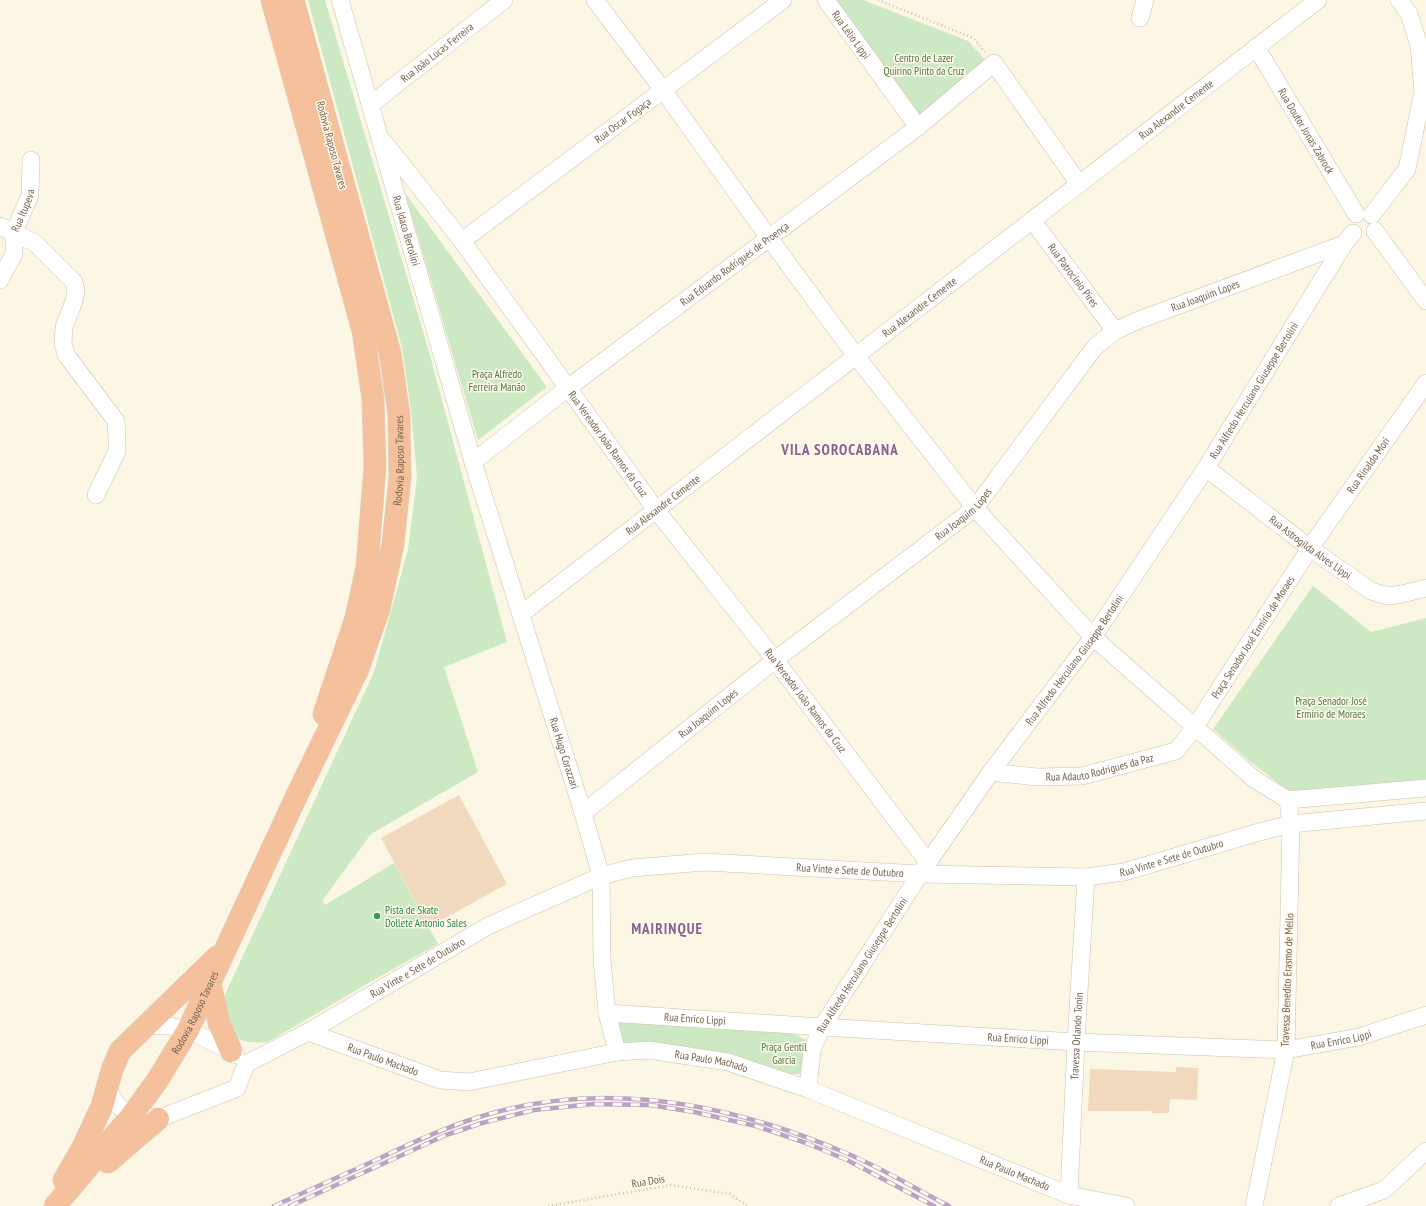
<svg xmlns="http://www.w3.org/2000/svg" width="1426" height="1206" font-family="'PT Sans Narrow',sans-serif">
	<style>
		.green { fill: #cde9c3 }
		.building { fill: #f1d9bd }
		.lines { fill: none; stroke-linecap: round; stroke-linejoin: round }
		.minor-casing { stroke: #cdbfab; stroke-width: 18 }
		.highway-casing { stroke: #dbd6d0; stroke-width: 23 }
		.path { stroke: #d6bda0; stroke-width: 2.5; stroke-dasharray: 1 3; stroke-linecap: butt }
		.minor { stroke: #fff; stroke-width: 17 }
		.highway { stroke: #f5c19d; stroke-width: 22 }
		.rail-casing { stroke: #bba3c6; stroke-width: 4.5 }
		.rail { stroke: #fffaeb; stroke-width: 3; stroke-dasharray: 9; stroke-linecap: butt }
		.leisure-dot { fill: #2e9e5b; stroke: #fffaeb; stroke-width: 1.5 }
		.labels { text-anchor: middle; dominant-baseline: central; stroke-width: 3; stroke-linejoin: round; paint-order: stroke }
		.street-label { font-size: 11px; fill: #75604a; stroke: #fffaeb }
		.park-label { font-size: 11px; fill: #4b7a42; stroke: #fffaeb }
		.leisure-label { font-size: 11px; fill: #27864d; stroke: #fffaeb; text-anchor: start }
		.district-label { font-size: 15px; font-weight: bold; letter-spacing: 1px; fill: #886291; stroke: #fffaeb }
	</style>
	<rect width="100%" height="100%" fill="#fcf6e5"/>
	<!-- green -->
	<path class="green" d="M 308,0 L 325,0 L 428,348 L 507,642 L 444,667 L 478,772 L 371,834 L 322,901 L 325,905 L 394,863 L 438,944 L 370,982 L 268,1042 C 256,1043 247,1043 237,1038 L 222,1001 L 374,672 L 408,550 L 417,477 L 411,411 L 402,348 Z
		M 834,0 L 863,0 L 968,41 L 987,62 L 916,121 Z
		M 405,193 L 547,387 L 478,440 Z
		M 1313,586 L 1371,632 L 1426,618 L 1426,780 L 1308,792 L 1289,791 L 1249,761 L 1213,729 Z
		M 617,1022 L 791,1033 L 807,1040 L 806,1057 L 800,1074 L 783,1074 L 620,1045 Z"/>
	<!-- building -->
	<path class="building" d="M 459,795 L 507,884 L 429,927 L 381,838 Z
		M 1176,1067 L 1198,1068 L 1197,1100 L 1170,1099 L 1169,1113 L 1152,1113 L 1152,1111 L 1088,1111 L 1090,1069 L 1176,1072 Z"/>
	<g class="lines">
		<defs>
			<g id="minor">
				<path id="s1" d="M 340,0 L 473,462 L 583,813 L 601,876 L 602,960 L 607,1013 L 617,1052"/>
				<path d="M 595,0 L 663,90 L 769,238 L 856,356 L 975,508 L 1093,637 L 1254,779 L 1288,800 L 1291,824 L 1286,1050 L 1254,1206"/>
				<path id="s2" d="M 826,0 L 918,127"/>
				<path d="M 1140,18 L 1145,0"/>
				<path id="s3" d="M 1256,47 L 1356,214"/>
				<path id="s4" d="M 370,105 L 504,0"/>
				<path id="s5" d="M 384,142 L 462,241 L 656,510 L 775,660 L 928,862"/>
				<path d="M 1372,215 L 1407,169 L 1423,92 L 1419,45 L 1409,14 L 1399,0"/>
				<path id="s6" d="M 1032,220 L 1115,331"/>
				<path d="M 0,226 L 35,243 L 74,282 L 76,291 L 74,301 L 64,327 L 63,344 L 67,356 L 116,421 L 117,436 L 117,451 L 96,495"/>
				<path d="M 1375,231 L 1426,301"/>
				<path id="s7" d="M 462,241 L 783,0"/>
				<path id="s8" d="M 0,280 L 14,254 L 14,232 L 30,195 L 31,160"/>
				<path id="s9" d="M 473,462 L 569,387 L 918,127 L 994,63 L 1079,184"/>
				<path id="s10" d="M 1206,468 L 1310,548 L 1371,591 L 1388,596 L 1402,594 L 1426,588"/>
				<path id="s11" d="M 521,614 L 1318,0"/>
				<path id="s12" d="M 991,772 L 1037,777 L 1082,776 L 1176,751 L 1195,727 L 1310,548 L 1426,383"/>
				<path d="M 1288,800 L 1426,788"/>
				<path id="s13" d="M 583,813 L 775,660 L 975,508 L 1095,347 L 1115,331 L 1139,320 L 1344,244"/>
				<path id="s14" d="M 607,1013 L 822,1027 L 1076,1042 L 1286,1050 L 1359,1037 L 1426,1015"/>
				<path d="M 145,1026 L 170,1026 L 188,1030 L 231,1051 L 236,1055"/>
				<path id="s15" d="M 308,1032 L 440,1080 L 469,1082 L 617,1052 L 649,1050 L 728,1062 L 808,1089 L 1069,1195 L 1126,1206"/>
				<path id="s16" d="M 107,1087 L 116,1103 L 121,1108 L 132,1115 L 158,1119 L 237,1088 L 246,1064 L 308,1032 L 488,926 L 601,876 L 632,868 L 705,862 L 920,874 L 1086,877 L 1124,872 L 1259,832 L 1291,824 L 1426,811"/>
				<path id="s17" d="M 808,1089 L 812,1050 L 822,1027 L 920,874 L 991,772 L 1093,637 L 1206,468 L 1344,244 L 1353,233"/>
				<path id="s18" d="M 1069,1195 L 1076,1042 L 1086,877"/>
				<path d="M 1339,1206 L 1384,1190 L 1426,1151"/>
			</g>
			<g id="highway">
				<path d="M 272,0 L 363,331 L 373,399 L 375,467 L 367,567 L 356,618 L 324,714"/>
				<path d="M 210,983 L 219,1023 L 231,1051"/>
				<path d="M 108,1162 L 158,1119"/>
				<path d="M 64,1180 L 83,1147 L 102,1106 L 112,1070 L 120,1051 L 217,957"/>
				<path id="s19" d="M 55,1206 L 132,1115 L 157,1081 L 188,1030 L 297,795 L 358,669 L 379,609 L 393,544 L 400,477 L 399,415 L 390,353 L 293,0"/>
			</g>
		</defs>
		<!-- minor casing -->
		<use href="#minor" class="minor-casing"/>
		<!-- highway casing -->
		<use href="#highway" class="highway-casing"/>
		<!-- path -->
		<path class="path" d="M 878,0 L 973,38 L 985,52
			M 548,1206 L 671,1185 L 730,1194 L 747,1206"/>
		<!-- minor -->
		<use href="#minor" class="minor"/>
		<!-- highway -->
		<use href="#highway" class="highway"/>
		<defs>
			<path id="rail" d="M 274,1206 C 308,1191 342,1175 376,1160 C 409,1144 443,1128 479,1117 C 603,1078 729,1103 846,1153 C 882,1168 914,1188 949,1206
				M 290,1206 L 446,1135 L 482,1123 L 534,1110 L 593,1104 L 650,1105 L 694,1112 L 756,1126 L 806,1143 L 847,1160 L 934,1206"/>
		</defs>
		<!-- rail casing -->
		<use href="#rail" class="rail-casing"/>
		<!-- rail -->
		<use href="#rail" class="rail"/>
	</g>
	<!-- markers -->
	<circle class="leisure-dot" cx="377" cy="916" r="4"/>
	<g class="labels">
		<!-- street labels -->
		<g class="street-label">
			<text stroke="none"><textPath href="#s2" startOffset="43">Rua Lélio Lippi</textPath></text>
			<text stroke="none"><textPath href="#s4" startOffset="85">Rua João Lucas Ferreira</textPath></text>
			<text stroke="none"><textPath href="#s11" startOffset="827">Rua Alexandre Cemente</textPath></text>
			<text stroke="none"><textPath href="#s7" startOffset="201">Rua Oscar Fogaça</textPath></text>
			<text stroke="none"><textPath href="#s3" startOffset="98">Rua Doutor Jonas Zabrock</textPath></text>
			<text transform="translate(332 145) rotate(75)">Rodovia Raposo Tavares</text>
			<text stroke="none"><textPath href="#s8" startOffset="75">Rua Itupeva</textPath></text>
			<text stroke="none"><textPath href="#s1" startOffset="240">Rua Idaco Bertolini</textPath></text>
			<text stroke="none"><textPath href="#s9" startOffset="328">Rua Eduardo Rodrigues de Proença</textPath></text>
			<text stroke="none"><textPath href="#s6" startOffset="69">Rua Patrocínio Pires</textPath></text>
			<text stroke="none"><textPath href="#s13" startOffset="820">Rua Joaquim Lopes</textPath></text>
			<text stroke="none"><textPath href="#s11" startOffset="503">Rua Alexandre Cemente</textPath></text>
			<text stroke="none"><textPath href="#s17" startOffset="834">Rua Alfredo Herculano Giuseppe Bertolini</textPath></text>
			<text stroke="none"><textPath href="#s5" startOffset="376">Rua Vereador João Ramos da Cruz</textPath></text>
			<text stroke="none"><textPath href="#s19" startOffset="834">Rodovia Raposo Tavares</textPath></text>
			<text stroke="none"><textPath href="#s12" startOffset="533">Rua Rinaldo Mori</textPath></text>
			<text stroke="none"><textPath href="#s11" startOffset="179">Rua Alexandre Cemente</textPath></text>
			<text stroke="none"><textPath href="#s13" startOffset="484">Rua Joaquim Lopes</textPath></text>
			<text stroke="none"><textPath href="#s10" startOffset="131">Rua Astrogilda Alves Lippi</textPath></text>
			<text stroke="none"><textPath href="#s12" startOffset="326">Praça Senador José Ermírio de Moraes</textPath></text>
			<text stroke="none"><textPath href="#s17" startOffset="510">Rua Alfredo Herculano Giuseppe Bertolini</textPath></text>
			<text stroke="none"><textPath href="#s5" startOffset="700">Rua Vereador João Ramos da Cruz</textPath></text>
			<text stroke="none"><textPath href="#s13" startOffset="160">Rua Joaquim Lopes</textPath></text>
			<text stroke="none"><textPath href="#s1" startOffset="786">Rua Hugo Corazzari</textPath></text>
			<text stroke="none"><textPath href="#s12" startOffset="110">Rua Adauto Rodrigues da Paz</textPath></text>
			<text stroke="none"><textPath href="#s16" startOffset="1152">Rua Vinte e Sete de Outubro</textPath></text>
			<text stroke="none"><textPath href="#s16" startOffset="828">Rua Vinte e Sete de Outubro</textPath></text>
			<text stroke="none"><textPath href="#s17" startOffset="138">Rua Alfredo Herculano Giuseppe Bertolini</textPath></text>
			<text stroke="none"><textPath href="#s16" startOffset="372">Rua Vinte e Sete de Outubro</textPath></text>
			<text transform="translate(1287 980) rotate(-88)">Travessa Benedito Erasmo de Mello</text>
			<text stroke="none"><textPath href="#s19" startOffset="240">Rodovia Raposo Tavares</textPath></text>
			<text stroke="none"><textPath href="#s14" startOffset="88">Rua Enrico Lippi</textPath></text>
			<text stroke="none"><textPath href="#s18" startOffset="159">Travessa Orlando Tonin</textPath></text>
			<text stroke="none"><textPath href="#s14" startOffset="412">Rua Enrico Lippi</textPath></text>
			<text stroke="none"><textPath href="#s14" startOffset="736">Rua Enrico Lippi</textPath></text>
			<text stroke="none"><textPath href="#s15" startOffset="80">Rua Paulo Machado</textPath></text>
			<text stroke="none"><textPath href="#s15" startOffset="416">Rua Paulo Machado</textPath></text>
			<text stroke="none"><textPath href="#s15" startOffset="740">Rua Paulo Machado</textPath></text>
			<text transform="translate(648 1181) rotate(-10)">Rua Dois</text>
		</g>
		<!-- park labels -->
		<g class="park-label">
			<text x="924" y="58">Centro de Lazer<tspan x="924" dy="13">Quirino Pinto da Cruz</tspan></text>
			<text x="497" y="374">Praça Alfredo<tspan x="497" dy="13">Ferreira Manão</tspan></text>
			<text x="1331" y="701">Praça Senador José<tspan x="1331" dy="13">Ermirio de Moraes</tspan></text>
			<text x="784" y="1047">Praça Gentil<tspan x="784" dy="13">Garcia</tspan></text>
		</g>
		<!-- leisure labels -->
		<g class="leisure-label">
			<text x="385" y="910">Pista de Skate<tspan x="385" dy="13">Dollete Antonio Sales</tspan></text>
		</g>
		<!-- district labels -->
		<g class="district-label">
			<text x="840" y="449">VILA SOROCABANA</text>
			<text x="667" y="928">MAIRINQUE</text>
		</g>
	</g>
</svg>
